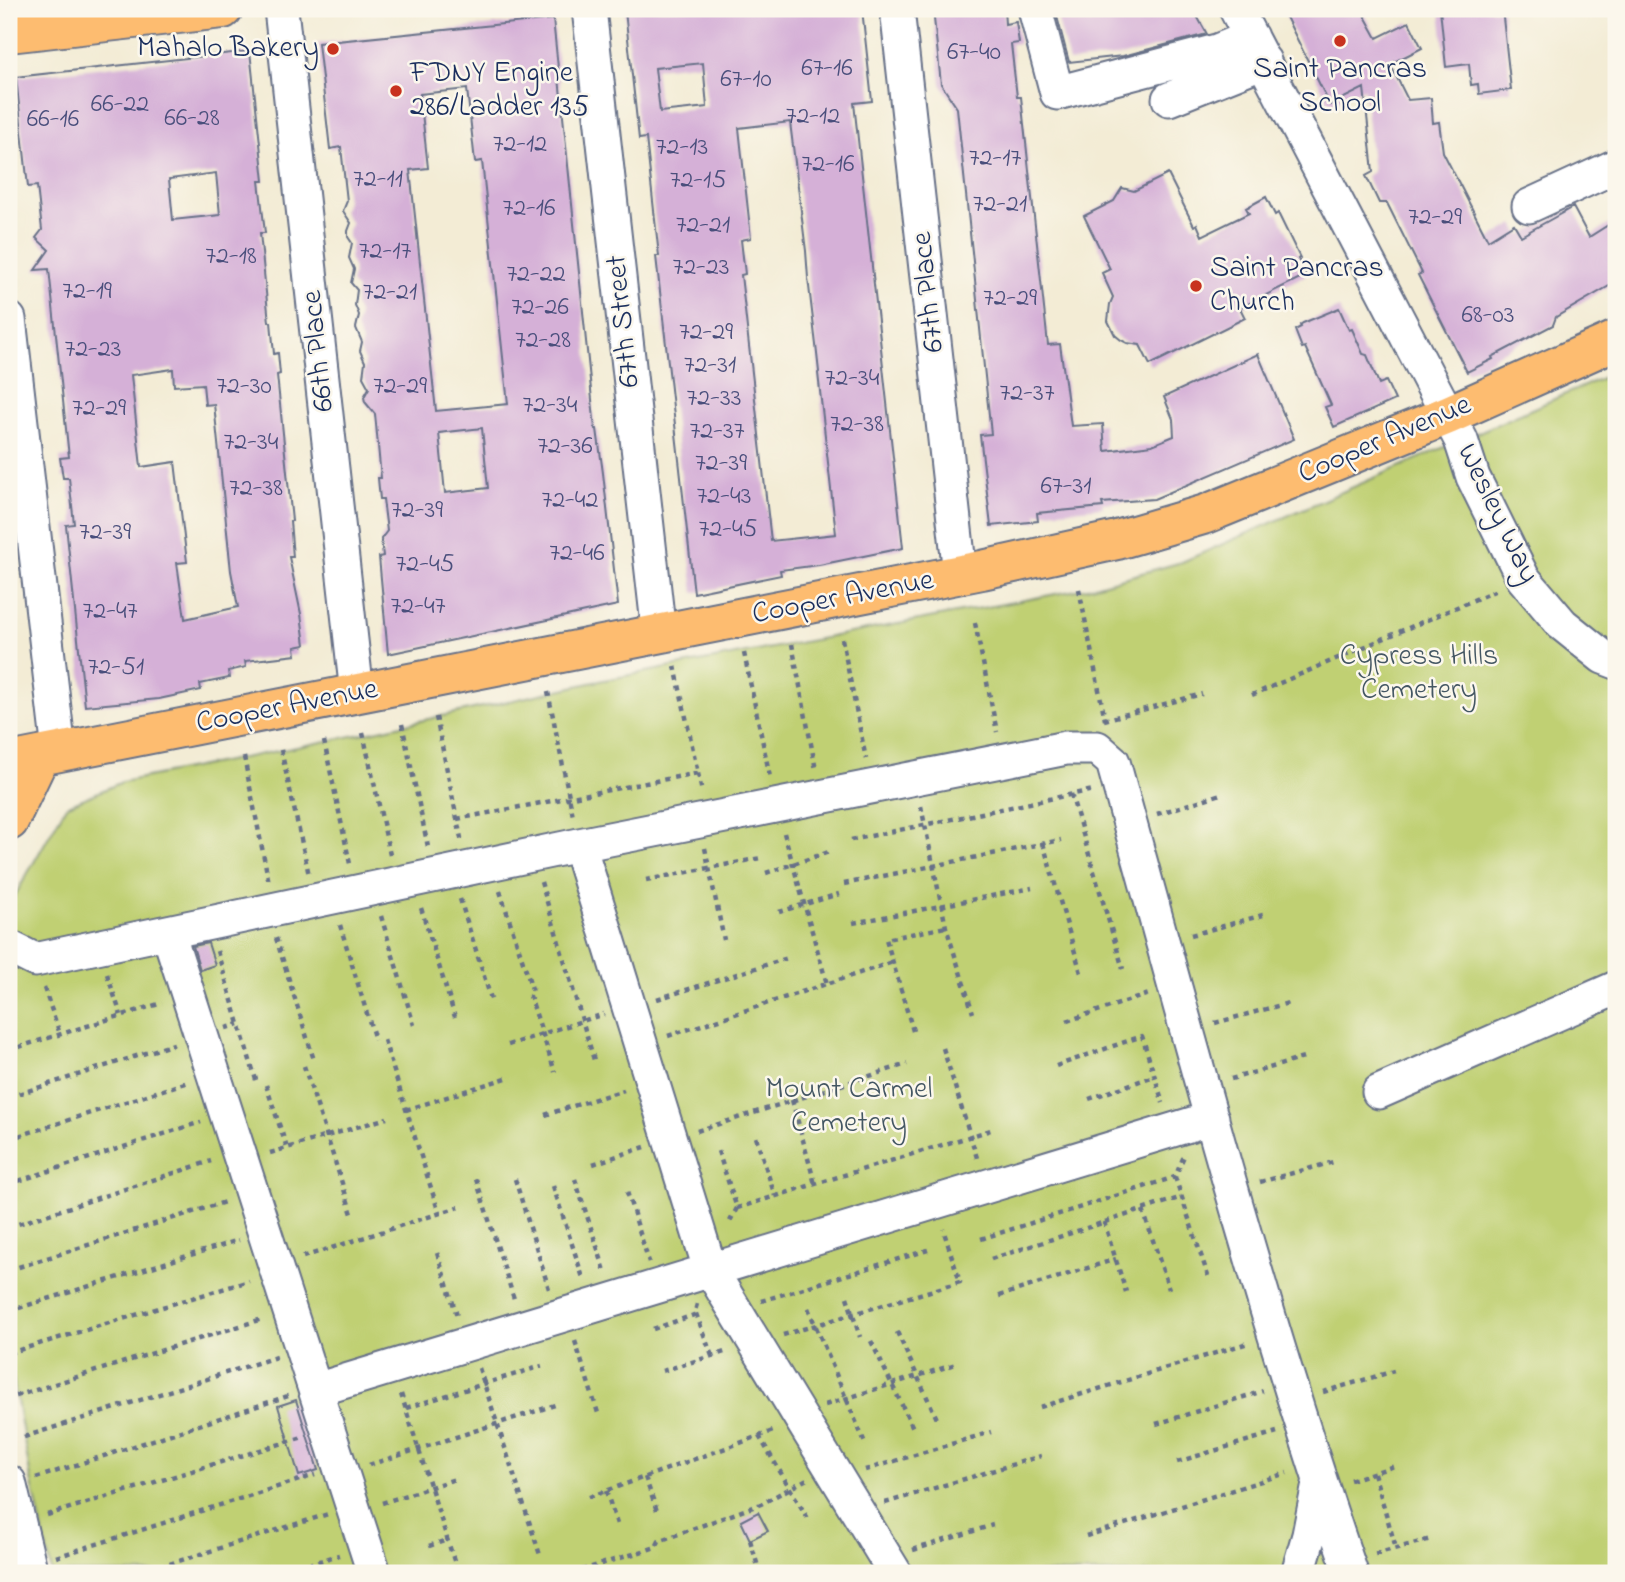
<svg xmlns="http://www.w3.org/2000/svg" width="1625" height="1582" font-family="'Indie Flower',sans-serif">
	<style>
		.green { fill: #c0d073; stroke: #6e8068; stroke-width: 2 }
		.building { fill: #d5b0d7; fill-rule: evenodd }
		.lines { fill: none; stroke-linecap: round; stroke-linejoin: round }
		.minor-casing { stroke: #677188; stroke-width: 37 }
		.major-casing { stroke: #677188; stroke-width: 42 }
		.path { stroke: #677188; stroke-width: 4.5; stroke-dasharray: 5 5; stroke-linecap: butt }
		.minor { stroke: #fff; stroke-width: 33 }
		.major { stroke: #fdbc70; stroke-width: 38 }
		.poi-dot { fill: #c8321e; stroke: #fbf7ec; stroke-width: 2.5 }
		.labels { text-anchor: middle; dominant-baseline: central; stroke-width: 5; stroke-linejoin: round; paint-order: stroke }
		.number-label { font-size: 26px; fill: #4a4f7c }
		.poi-label { font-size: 30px; fill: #1b2f5e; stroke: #fbf7ec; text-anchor: start }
		.street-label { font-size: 30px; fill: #1b2f5e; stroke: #fbf7ec }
		.park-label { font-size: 30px; fill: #445763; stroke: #fbf7ec }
	</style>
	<rect width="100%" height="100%" fill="#fbf7ec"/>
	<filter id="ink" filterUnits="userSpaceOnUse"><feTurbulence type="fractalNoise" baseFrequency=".0143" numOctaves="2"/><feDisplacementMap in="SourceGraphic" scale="14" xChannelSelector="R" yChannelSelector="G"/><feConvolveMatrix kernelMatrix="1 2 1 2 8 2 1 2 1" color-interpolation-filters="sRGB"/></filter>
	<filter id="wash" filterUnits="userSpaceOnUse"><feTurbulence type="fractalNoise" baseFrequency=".00686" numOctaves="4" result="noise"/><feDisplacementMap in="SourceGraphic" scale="28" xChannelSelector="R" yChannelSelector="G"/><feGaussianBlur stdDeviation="1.57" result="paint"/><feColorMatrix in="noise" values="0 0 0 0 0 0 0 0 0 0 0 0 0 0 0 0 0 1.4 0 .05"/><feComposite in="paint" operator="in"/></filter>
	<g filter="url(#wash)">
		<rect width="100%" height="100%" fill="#f3ecd5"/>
		<!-- green -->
		<path class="green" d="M 1616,372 L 1616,1573 L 52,1573 L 31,1479 L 9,1356 L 9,906 L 66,806 L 122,782 L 357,735 L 599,681 L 1087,588 L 1182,562 Z"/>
		<g id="blocks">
			<!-- building -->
			<path class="building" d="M 643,9 L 862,9 L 872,101 L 854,103 L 903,548 L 819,565 L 780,570 L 781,575 L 694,593 L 656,256 L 659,256 L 646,138 L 639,139 L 625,11 ZM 703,63 L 707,107 L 660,112 L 655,68 ZM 790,122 L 806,251 L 808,278 L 816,345 L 819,372 L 818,373 L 836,534 L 771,541 L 741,275 L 745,274 L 741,240 L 751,238 L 739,128 Z
				M 933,9 L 1004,9 L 1005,24 L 1016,22 L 1019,43 L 1011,44 L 1017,97 L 1021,97 L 1048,345 L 1060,344 L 1071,426 L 1103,424 L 1105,451 L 1152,445 L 1174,436 L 1173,419 L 1164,397 L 1258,354 L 1294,439 L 1154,499 L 1102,503 L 1103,507 L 1037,513 L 1038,521 L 991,526 L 980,435 L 991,434 L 957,108 L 941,84 Z
				M 1055,9 L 1193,9 L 1207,34 L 1123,56 L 1069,62 Z
				M 1282,9 L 1361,9 L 1377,38 L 1409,22 L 1422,48 L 1390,64 L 1408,100 L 1431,98 L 1433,123 L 1439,122 L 1443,152 L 1488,240 L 1514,224 L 1521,236 L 1573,207 L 1589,237 L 1616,220 L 1616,282 L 1556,317 L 1553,325 L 1492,357 L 1493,359 L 1467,372 L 1418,275 L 1422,273 L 1387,203 L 1379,203 L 1366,176 L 1373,172 L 1364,88 L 1330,105 Z
				M 1440,9 L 1502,9 L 1511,90 L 1479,94 L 1478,84 L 1471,85 L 1469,64 L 1446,67 Z
				M 553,19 L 595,429 L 597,429 L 603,473 L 618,605 L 388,654 L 379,557 L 383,556 L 381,539 L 387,531 L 383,499 L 380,499 L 378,478 L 381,478 L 376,424 L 375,414 L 365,402 L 364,397 L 369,388 L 363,377 L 365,362 L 360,351 L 362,342 L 356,328 L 359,315 L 355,305 L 357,290 L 351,283 L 354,269 L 349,258 L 352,243 L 348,237 L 348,231 L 351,223 L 343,211 L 347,201 L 341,147 L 330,149 L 318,43 ZM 467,89 L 475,162 L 482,161 L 508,404 L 436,411 L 410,170 L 428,168 L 420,94 ZM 482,428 L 488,488 L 445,493 L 439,433 Z
				M 250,51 L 264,181 L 259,181 L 265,233 L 260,233 L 269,322 L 271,322 L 274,354 L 278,353 L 280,374 L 277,375 L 292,521 L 290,521 L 293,557 L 289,557 L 301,614 L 305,645 L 295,647 L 296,655 L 245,661 L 246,667 L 228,671 L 229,678 L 200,684 L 201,690 L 159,699 L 85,706 L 66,525 L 74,524 L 69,478 L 63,478 L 60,458 L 69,457 L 49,269 L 35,270 L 49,250 L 36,238 L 42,230 L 37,186 L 28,187 L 16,77 ZM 216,173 L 220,215 L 173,220 L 169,179 ZM 173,369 L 174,386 L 203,384 L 205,405 L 214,404 L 231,571 L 238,607 L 185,619 L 177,563 L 187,562 L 175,462 L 141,467 L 131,375 Z
				M 1168,174 L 1194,226 L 1197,224 L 1202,236 L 1249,213 L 1246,208 L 1266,197 L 1275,215 L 1278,213 L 1300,258 L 1298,259 L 1306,275 L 1240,308 L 1245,318 L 1150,365 L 1140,345 L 1127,343 L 1121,340 L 1115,335 L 1108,321 L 1110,304 L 1113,297 L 1102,273 L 1110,269 L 1084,216 L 1114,201 L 1122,188 L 1134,191 Z
				M 1339,308 L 1349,330 L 1352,329 L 1363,354 L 1367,355 L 1379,384 L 1386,381 L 1395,400 L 1334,427 L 1325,407 L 1331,405 L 1305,347 L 1302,348 L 1295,330 L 1301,327 L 1300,325 L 1303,323 Z
				M 208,943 L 215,965 L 200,970 L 193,946 Z
				M 296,1400 L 318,1470 L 299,1476 L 278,1406 Z
				M 758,1512 L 768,1531 L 750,1540 L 741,1521 Z"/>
		</g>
	</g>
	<g filter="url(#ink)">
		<use href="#blocks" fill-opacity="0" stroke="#677188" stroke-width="2"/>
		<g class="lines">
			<defs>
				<path id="minor" d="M 281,9 L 357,694
					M 589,9 L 659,634
					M 897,9 L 960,574
					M 1035,9 L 1057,93 L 1217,51 L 1251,37
					M 1236,9 L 1461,440 L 1473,477 L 1523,578 L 1562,624 L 1603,657 L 1616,662
					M 1169,99 L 1264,61
					M 1529,206 L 1616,166
					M 9,319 L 59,752
					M 579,845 L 710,1269 L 895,1573
					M 168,932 L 374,1573
					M 9,947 L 35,960 L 579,845 L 1066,748 L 1097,748 L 1113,762 C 1188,1034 1260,1307 1351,1573
					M 1379,1092 L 1616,988
					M 316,1390 L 1212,1118
					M 9,1482 L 31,1573
					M 1298,1573 L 1309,1535 L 1319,1484"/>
				<path id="major" d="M 9,33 L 223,9
					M 9,762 L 982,570 L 1117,540 L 1206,514 L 1448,415 L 1616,340
					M 9,821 L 40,756"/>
			</defs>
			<!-- minor casing -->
			<use href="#minor" class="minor-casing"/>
			<!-- major casing -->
			<use href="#major" class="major-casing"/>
			<!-- path -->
			<path class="path" d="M 1079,589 L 1105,720
				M 975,623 L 997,732
				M 842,639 L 866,759
				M 792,644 L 816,770
				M 744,653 L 770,777
				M 675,666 L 702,792
				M 548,692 L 573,816
				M 1252,695 L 1499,589
				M 436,717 L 462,843
				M 1104,720 L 1202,694
				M 402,724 L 428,847
				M 363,733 L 390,855
				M 324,741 L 350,864
				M 281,750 L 309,875
				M 244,757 L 269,883
				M 1071,794 L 1123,969
				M 921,806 L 946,927 L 973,1013
				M 1157,814 L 1221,794
				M 457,819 L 698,773
				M 784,833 L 827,984
				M 851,840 L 1093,790
				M 1043,843 L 1081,973
				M 705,848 L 724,940
				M 766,873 L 829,852
				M 646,880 L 761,858
				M 541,882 L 594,1060
				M 844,884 L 1061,840
				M 500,891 L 533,992 L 530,996 L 555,1072
				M 460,899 L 492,1002
				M 421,908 L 455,1017
				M 779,912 L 839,894
				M 381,916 L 414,1025
				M 853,923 L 1032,888
				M 340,925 L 375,1040
				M 1191,935 L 1263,915
				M 276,938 L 314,1060
				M 217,951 L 256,1080
				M 107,974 L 121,1015
				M 44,988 L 60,1034
				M 657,999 L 788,958
				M 1067,1021 L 1149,994
				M 1215,1023 L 1292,1002
				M 226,1028 L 239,1024
				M 913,1031 L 886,939 L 946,927
				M 668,1036 L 893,962
				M 384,1040 L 439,1213
				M 508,1045 L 604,1014
				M 943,1048 L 978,1161
				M 9,1050 L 162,1003
				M 304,1066 L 352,1214
				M 1056,1066 L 1142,1036 L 1163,1103
				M 1231,1079 L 1307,1057
				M 266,1085 L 287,1148
				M 9,1097 L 174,1044
				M 1089,1099 L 1154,1076
				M 792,1100 L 815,1184
				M 406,1110 L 506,1078
				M 545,1115 L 624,1090
				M 697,1131 L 907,1064
				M 756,1137 L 775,1196
				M 9,1139 L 188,1082
				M 718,1151 L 737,1208 L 728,1225
				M 270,1153 L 387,1118
				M 593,1164 L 645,1147
				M 1175,1177 L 1208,1276
				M 476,1179 L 515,1302
				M 515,1179 L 549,1289
				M 575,1179 L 605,1271
				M 1260,1182 L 1337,1161
				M 9,1184 L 201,1122
				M 553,1186 L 584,1281
				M 627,1192 L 649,1262
				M 737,1208 L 991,1130
				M 1143,1210 L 1169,1289
				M 1104,1222 L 1126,1292
				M 9,1227 L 211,1161
				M 981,1239 L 1175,1177 L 1184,1156
				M 437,1253 L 458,1319
				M 303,1257 L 459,1207
				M 991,1259 L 1182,1197
				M 9,1270 L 225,1202
				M 999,1296 L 1116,1259
				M 847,1297 L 860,1337
				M 761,1301 L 928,1250
				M 697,1304 L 695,1311 L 712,1356
				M 808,1308 L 865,1443
				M 9,1311 L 239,1240
				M 653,1329 L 697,1314
				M 897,1332 L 938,1421
				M 783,1335 L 960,1282 L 943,1229
				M 575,1341 L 598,1413
				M 871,1341 L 913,1428
				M 9,1353 L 249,1281
				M 479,1368 L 541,1558
				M 662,1371 L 728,1351
				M 1323,1392 L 1394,1371
				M 401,1394 L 458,1573
				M 16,1396 L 262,1319
				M 825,1405 L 956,1364
				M 1040,1407 L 1248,1343
				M 406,1408 L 542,1366
				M 1156,1424 L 1263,1391
				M 759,1436 L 810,1522
				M 24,1437 L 276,1357
				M 1177,1462 L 1277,1432
				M 369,1465 L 555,1405
				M 865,1470 L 991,1432
				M 1374,1473 L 1396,1548
				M 645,1477 L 657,1511
				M 36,1478 L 288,1396
				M 1350,1480 L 1395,1466
				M 606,1491 L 617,1524
				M 589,1497 L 776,1430
				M 382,1503 L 455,1479
				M 885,1503 L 1041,1456
				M 47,1515 L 303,1437
				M 1086,1536 L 1287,1473
				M 750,1540 L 760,1573
				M 429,1546 L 447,1540
				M 913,1550 L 993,1525
				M 1375,1554 L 1431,1539
				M 56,1557 L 315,1475
				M 141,1573 L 328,1514
				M 279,1573 L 339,1555
				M 572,1573 L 656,1547 L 659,1541 L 761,1504 L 807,1479"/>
			<!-- minor -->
			<use href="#minor" class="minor"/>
			<!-- major -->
			<use href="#major" class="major"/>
		</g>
	</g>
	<!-- markers -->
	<g class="poi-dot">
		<circle cx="1340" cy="41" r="7"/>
		<circle cx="333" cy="49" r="7"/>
		<circle cx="396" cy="91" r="7"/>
		<circle cx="1196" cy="286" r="7"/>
	</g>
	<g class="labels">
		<!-- number labels -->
		<g class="number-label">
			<text x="974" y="53">67-40</text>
			<text x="827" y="69">67-16</text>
			<text x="746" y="80">67-10</text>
			<text x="120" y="105">66-22</text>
			<text x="813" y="117">72-12</text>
			<text x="192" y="119">66-28</text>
			<text x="53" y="120">66-16</text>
			<text x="520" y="145">72-12</text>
			<text x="682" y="148">72-13</text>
			<text x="995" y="159">72-17</text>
			<text x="828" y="165">72-16</text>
			<text x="378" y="180">72-11</text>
			<text x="698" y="181">72-15</text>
			<text x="1000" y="205">72-21</text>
			<text x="529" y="209">72-16</text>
			<text x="1435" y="218">72-29</text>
			<text x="703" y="226">72-21</text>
			<text x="385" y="252">72-17</text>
			<text x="231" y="257">72-18</text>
			<text x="701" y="268">72-23</text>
			<text x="536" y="275">72-22</text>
			<text x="87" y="292">72-19</text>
			<text x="390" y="293">72-21</text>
			<text x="1010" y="299">72-29</text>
			<text x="540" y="308">72-26</text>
			<text x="1488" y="316">68-03</text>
			<text x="706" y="333">72-29</text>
			<text x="543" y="341">72-28</text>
			<text x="93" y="350">72-23</text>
			<text x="710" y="366">72-31</text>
			<text x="852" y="379">72-34</text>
			<text x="244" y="387">72-30</text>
			<text x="400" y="387">72-29</text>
			<text x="1027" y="394">72-37</text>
			<text x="714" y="399">72-33</text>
			<text x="550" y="406">72-34</text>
			<text x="99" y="409">72-29</text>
			<text x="857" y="425">72-38</text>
			<text x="717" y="432">72-37</text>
			<text x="251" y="443">72-34</text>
			<text x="565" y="447">72-36</text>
			<text x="721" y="464">72-39</text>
			<text x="1066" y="487">67-31</text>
			<text x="256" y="489">72-38</text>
			<text x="724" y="497">72-43</text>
			<text x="570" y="501">72-42</text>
			<text x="417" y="511">72-39</text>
			<text x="728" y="530">72-45</text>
			<text x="105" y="533">72-39</text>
			<text x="577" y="554">72-46</text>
			<text x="425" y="565">72-45</text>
			<text x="418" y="607">72-47</text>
			<text x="110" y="612">72-47</text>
			<text x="116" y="668">72-51</text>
		</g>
		<!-- poi labels -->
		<g class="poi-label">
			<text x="319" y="49" text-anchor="end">Mahalo Bakery</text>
			<text x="1340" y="70" text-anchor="middle">Saint Pancras<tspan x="1340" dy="34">School</tspan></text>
			<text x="410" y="74">FDNY Engine<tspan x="410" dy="34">286/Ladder 135</tspan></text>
			<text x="1210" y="269">Saint Pancras<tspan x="1210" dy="34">Church</tspan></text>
		</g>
		<!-- street labels -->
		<g class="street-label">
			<text transform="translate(929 292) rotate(-96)">67th Place</text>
			<text transform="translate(624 321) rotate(-96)">67th Street</text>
			<text transform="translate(319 351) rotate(-96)">66th Place</text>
			<text transform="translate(1385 440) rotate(-23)">Cooper Avenue</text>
			<text transform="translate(1497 514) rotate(64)">Wesley Way</text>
			<text transform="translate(843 598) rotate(-11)">Cooper Avenue</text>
			<text transform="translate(287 707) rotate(-11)">Cooper Avenue</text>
		</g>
		<!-- park labels -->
		<g class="park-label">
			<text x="1419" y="657">Cypress Hills<tspan x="1419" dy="34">Cemetery</tspan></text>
			<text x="849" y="1090">Mount Carmel<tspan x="849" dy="34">Cemetery</tspan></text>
		</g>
	</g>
	<!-- margin -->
	<rect width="1625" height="1582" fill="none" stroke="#fbf7ec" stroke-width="35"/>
</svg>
